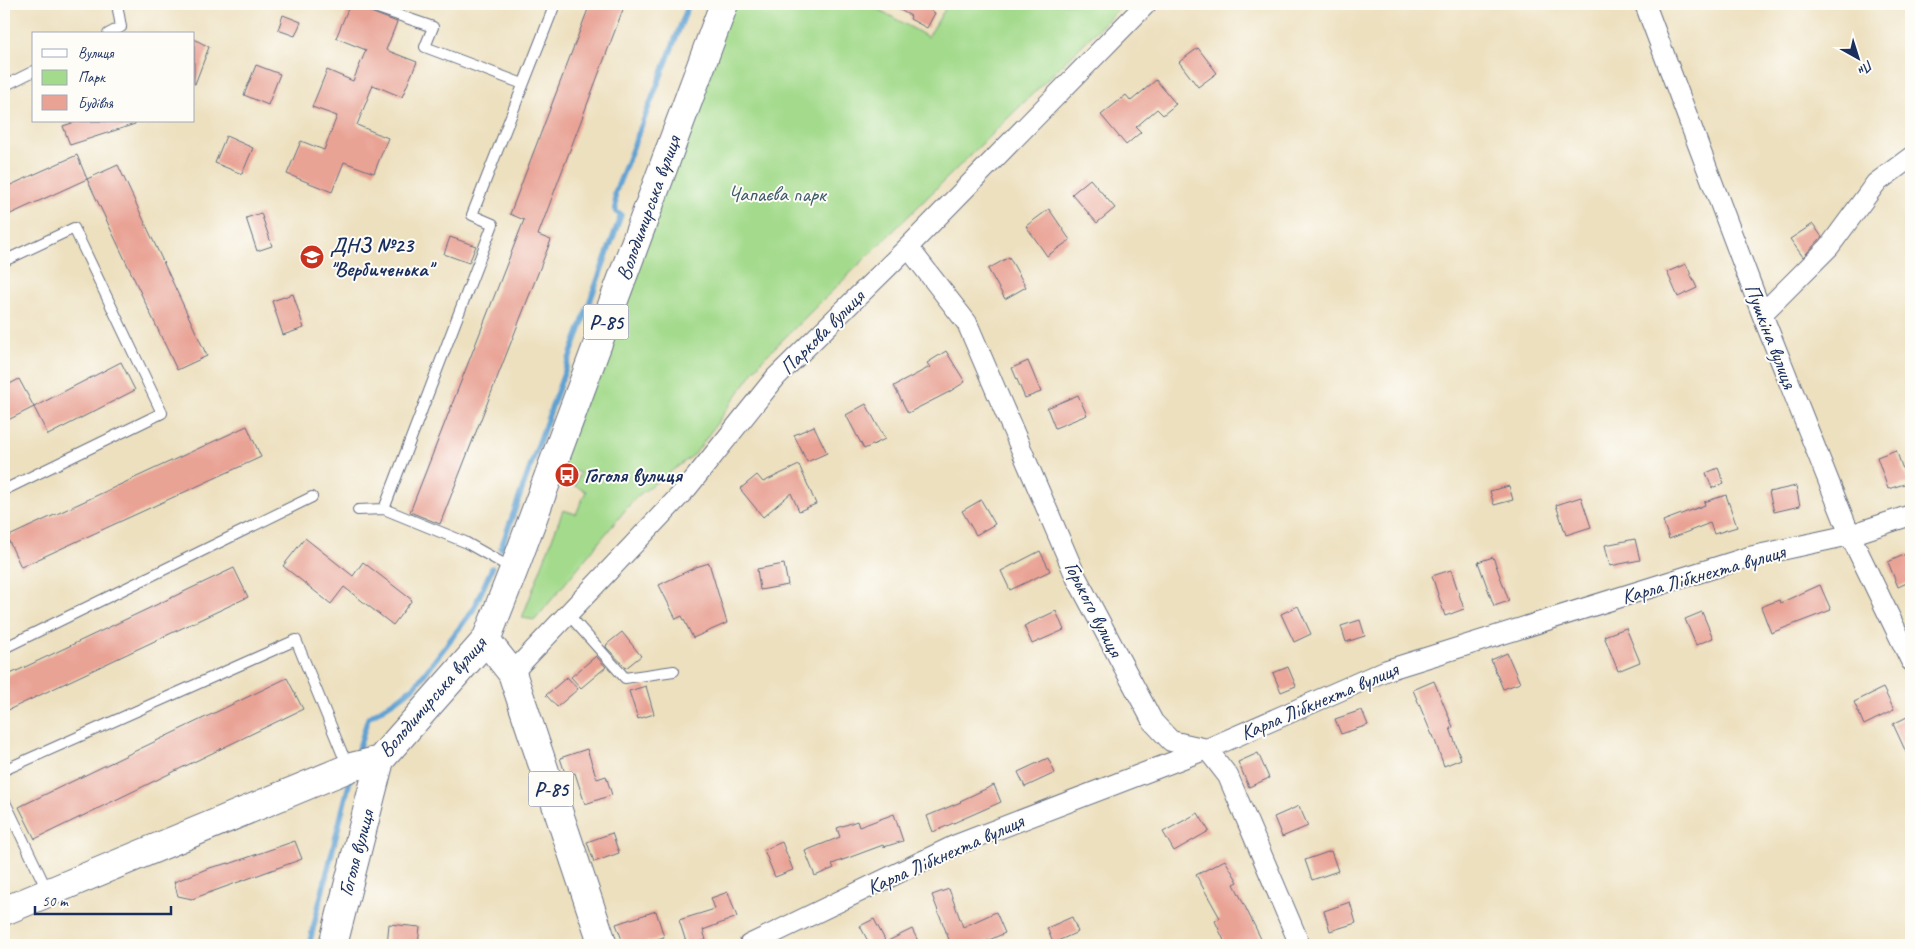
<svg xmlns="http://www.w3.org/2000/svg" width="1915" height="949" font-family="Caveat,sans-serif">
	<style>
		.green { fill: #a3da8b; stroke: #5f8474 }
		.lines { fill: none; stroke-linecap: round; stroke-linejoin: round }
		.stream { stroke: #5ea1d2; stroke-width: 5.5 }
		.building { fill: #e9a395 }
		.lane-casing { stroke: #646d80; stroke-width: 12 }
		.street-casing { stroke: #646d80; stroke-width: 22 }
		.secondary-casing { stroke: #646d80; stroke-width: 30 }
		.primary-casing { stroke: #646d80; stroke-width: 30 }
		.lane { stroke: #fff; stroke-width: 10 }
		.street { stroke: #fff; stroke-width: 20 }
		.secondary { stroke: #fff; stroke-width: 28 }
		.primary { stroke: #fff; stroke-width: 28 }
		.labels { text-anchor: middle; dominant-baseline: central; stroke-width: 4; stroke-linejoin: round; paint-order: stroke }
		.shield { fill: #fdfcf7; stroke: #5f6c8c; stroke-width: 1 }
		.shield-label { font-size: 20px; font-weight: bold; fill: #1b2f5e }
		.park-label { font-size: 21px; fill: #3d5a69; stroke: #fdfcf7 }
		.street-label { font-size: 21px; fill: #1b2f5e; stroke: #fdfcf7 }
		.poi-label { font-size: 21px; font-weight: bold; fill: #1b2f5e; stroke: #fdfcf7; text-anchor: start }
	</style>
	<rect width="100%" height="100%" fill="#fdfcf7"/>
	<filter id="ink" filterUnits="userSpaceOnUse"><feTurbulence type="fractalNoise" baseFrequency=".02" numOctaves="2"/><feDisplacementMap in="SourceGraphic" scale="10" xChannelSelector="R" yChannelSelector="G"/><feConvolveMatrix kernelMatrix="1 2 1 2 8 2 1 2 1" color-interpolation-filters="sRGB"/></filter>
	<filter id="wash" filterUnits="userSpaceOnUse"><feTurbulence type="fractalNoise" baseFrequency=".0096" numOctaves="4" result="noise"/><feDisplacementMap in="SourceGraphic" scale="20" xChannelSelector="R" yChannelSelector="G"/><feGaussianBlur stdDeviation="1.12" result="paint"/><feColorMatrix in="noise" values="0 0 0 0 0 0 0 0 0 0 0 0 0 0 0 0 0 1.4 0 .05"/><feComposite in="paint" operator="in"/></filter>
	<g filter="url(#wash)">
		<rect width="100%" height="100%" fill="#ede0bf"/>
		<!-- green -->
		<path class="green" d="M 732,4 L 869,4 L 928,37 L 948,4 L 1124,4 L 761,361 L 695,454 L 636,497 L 535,620 L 522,618 L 563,510 L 576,514 L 586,491 L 575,486 L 580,473 L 561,465 Z"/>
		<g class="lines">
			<!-- stream -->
			<path class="stream" d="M 501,548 L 621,215 L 616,212 L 615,193 L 689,4
				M 356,758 L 368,718 L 401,697 L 416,685 L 473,610 L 492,568
				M 309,945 L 351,776"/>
		</g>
		<g id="blocks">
			<!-- building -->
			<path class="building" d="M 350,4 L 397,22 L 386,50 L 417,62 L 402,97 L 373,85 L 357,125 L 388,138 L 374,173 L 344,162 L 332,192 L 287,174 L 301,141 L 324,150 L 337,116 L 312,107 L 327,70 L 353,81 L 366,50 L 336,38 Z
				M 590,4 L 625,4 L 538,235 L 551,240 L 440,524 L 410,512 L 524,220 L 510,214 Z
				M 889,4 L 919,4 L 935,13 L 927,28 L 910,19 L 911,16 Z
				M 283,15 L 301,22 L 295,36 L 278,30 Z
				M 194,39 L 209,47 L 195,84 L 194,84 Z
				M 1198,48 L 1217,73 L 1198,87 L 1179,62 Z
				M 256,65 L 280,74 L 268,105 L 244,95 Z
				M 1156,80 L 1176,104 L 1163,115 L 1157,109 L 1136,127 L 1141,132 L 1126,145 L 1101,115 L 1126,95 L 1131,101 Z
				M 78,121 L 135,121 L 135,124 L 70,145 L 63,126 Z
				M 226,136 L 253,148 L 242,174 L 215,163 Z
				M 77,155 L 87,179 L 4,217 L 4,188 Z
				M 118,165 L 207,356 L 177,370 L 87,179 Z
				M 1090,179 L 1115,208 L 1097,223 L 1072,194 Z
				M 1049,209 L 1070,240 L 1047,256 L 1026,226 Z
				M 261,213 L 272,246 L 257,251 L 246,218 Z
				M 1813,224 L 1822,237 L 1803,257 L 1790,239 Z
				M 450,237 L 476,246 L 469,263 L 444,254 Z
				M 1009,257 L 1026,287 L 1005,299 L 988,269 Z
				M 1686,264 L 1697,288 L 1678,297 L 1667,272 Z
				M 293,294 L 304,328 L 283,335 L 272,301 Z
				M 946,351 L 965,382 L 949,392 L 908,413 L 894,386 L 930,367 L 927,363 Z
				M 1028,361 L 1041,392 L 1025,398 L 1012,368 Z
				M 121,362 L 135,390 L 48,435 L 34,407 Z
				M 19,379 L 34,407 L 4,422 L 4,387 Z
				M 1078,395 L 1087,415 L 1055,428 L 1047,408 Z
				M 866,404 L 885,439 L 864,449 L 846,415 Z
				M 247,426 L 261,457 L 21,567 L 7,537 Z
				M 814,426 L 827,453 L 807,462 L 794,435 Z
				M 1896,450 L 1908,483 L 1888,489 L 1877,457 Z
				M 799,465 L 816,504 L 799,511 L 791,493 L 763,517 L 740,489 L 757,475 L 763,482 Z
				M 1718,468 L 1724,483 L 1712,488 L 1706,473 Z
				M 1509,486 L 1513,500 L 1494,505 L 1490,491 Z
				M 1796,486 L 1800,506 L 1774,512 L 1769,492 Z
				M 1726,495 L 1737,527 L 1714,534 L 1710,523 L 1669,539 L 1663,521 L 1705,505 L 1704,502 Z
				M 1581,497 L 1591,527 L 1566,535 L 1556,505 Z
				M 981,500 L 995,524 L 976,535 L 962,511 Z
				M 305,538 L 353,576 L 363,562 L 412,600 L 393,625 L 344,587 L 331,604 L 283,566 Z
				M 1635,539 L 1640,560 L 1610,566 L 1605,545 Z
				M 1040,551 L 1050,571 L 1010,590 L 1001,571 Z
				M 1908,553 L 1911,561 L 1911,581 L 1898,587 L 1888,562 Z
				M 1493,557 L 1509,601 L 1494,606 L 1478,562 Z
				M 709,563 L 727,623 L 693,638 L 682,616 L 676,619 L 659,585 L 696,567 Z
				M 784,564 L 788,585 L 760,590 L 757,569 Z
				M 234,568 L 248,597 L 4,712 L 4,677 Z
				M 1451,570 L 1464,609 L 1445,616 L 1432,576 Z
				M 1820,585 L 1831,610 L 1771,633 L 1761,607 L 1779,600 L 1780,603 Z
				M 1298,606 L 1311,634 L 1294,642 L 1281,614 Z
				M 1056,611 L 1064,630 L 1032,644 L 1024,626 Z
				M 1702,612 L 1713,638 L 1696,645 L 1685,619 Z
				M 1360,620 L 1365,636 L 1346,642 L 1341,626 Z
				M 1626,628 L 1640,662 L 1618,671 L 1604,636 Z
				M 622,632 L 641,656 L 626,668 L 606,647 L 607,644 Z
				M 1507,653 L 1520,683 L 1503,689 L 1491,660 Z
				M 596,656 L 606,667 L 581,688 L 571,677 Z
				M 1288,667 L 1296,686 L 1281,692 L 1273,673 Z
				M 567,677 L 578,689 L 557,707 L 546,695 Z
				M 287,678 L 303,709 L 35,839 L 19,807 Z
				M 1434,681 L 1453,727 L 1450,728 L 1461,759 L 1444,766 L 1433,735 L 1432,735 L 1413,690 Z
				M 646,686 L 654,714 L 638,719 L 629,691 Z
				M 1883,688 L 1894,710 L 1864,725 L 1854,702 Z
				M 1362,710 L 1368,725 L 1341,734 L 1335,719 Z
				M 1911,715 L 1911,763 L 1893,724 Z
				M 587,749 L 597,779 L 606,776 L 612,795 L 585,804 L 575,773 L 566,776 L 560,758 Z
				M 1258,753 L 1269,778 L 1249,787 L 1238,762 Z
				M 1048,758 L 1055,773 L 1025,787 L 1018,772 Z
				M 994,785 L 1001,802 L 933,832 L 927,816 L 961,802 L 960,801 Z
				M 1299,806 L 1308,826 L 1282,837 L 1274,817 Z
				M 1198,813 L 1209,831 L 1174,851 L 1163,832 Z
				M 894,814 L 903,841 L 884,847 L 883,845 L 832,864 L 834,868 L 815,876 L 805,851 L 840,837 L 837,828 L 857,821 L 859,827 Z
				M 612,833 L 619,853 L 594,862 L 587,842 Z
				M 295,841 L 302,859 L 192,899 L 178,896 L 174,882 L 209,868 L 229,863 L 229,864 Z
				M 782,842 L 793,870 L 775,877 L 764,850 Z
				M 1331,851 L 1338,871 L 1312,880 L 1305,860 Z
				M 1225,860 L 1238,882 L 1234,884 L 1264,945 L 1226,945 L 1215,921 L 1220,918 L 1196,875 Z
				M 949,889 L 963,927 L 996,912 L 1005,933 L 978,945 L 951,945 L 932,895 Z
				M 728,892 L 737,917 L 703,930 L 706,940 L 687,945 L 679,920 L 715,909 L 711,898 Z
				M 1350,902 L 1356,923 L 1330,931 L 1324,911 Z
				M 656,911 L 664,937 L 638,945 L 624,945 L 616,924 Z
				M 1072,917 L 1078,932 L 1053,943 L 1047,928 Z
				M 874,919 L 885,940 L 874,945 L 870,945 L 860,926 Z
				M 389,924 L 420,927 L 418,945 L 387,945 Z
				M 912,929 L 920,945 L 880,945 Z"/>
		</g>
	</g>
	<g filter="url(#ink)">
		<use href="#blocks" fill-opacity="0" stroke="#646d80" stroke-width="1"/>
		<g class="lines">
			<defs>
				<path id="lane" d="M 366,4 L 433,27 L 425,47 L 523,84
					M 108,34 L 121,27 L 117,4
					M 4,86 L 34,71
					M 4,261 L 74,228 L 162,413 L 4,490
					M 384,509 L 493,224 L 472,215 L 555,4
					M 358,510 L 384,509 L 465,542 L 513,569
					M 568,614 L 625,678 L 674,671
					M 4,648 L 312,497
					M 4,770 L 296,640 L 342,753 L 351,766
					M 4,800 L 48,892"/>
				<path id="street" d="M 1645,4 L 1762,314 L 1850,535 L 1911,661
					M 908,247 L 967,323 L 1076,577 L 1153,722 L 1171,741 L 1207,749 L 1228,776 L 1300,945
					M 1762,314 L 1829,247 L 1876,183 L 1911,157
					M 512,673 L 687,488 L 776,377 L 908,247 L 1146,4
					M 749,945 L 956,845 L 1207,749 L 1387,670 L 1749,557 L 1850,535 L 1911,515"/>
				<path id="secondary" d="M 4,911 L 351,767 L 380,760 L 486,640
					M 333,945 L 380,760"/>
				<path id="primary" d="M 603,945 L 512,673 L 486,640 L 514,569 L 724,4"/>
			</defs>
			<!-- lane casing -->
			<use href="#lane" class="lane-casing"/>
			<!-- street casing -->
			<use href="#street" class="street-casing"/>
			<!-- secondary casing -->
			<use href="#secondary" class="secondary-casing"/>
			<!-- primary casing -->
			<use href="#primary" class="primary-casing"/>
			<!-- lane -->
			<use href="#lane" class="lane"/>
			<!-- street -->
			<use href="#street" class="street"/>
			<!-- secondary -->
			<use href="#secondary" class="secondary"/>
			<!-- primary -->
			<use href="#primary" class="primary"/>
		</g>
	</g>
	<!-- icons -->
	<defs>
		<symbol id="school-disc" viewBox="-11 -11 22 22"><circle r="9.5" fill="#c8321e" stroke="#fdfcf7"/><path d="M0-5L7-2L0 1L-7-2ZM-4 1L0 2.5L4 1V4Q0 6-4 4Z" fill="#fff"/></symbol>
		<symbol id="bus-disc" viewBox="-11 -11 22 22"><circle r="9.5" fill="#c8321e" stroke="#fdfcf7"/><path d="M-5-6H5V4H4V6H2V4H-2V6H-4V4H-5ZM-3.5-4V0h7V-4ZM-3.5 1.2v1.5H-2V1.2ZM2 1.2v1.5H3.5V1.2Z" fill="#fff"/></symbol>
	</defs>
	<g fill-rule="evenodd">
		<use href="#school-disc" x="298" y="243" width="28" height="28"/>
		<use href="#bus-disc" x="553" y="461" width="28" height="28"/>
	</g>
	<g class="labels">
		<!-- shield labels -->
		<g class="shield">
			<rect x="583.5" y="304.5" width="45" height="35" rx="4"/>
			<rect x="528.5" y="771.5" width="45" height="35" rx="4"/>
		</g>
		<g class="shield-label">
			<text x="606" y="322">Р-85</text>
			<text x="551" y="789">Р-85</text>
		</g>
		<!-- park labels -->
		<g class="park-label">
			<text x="777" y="194">Чапаєва парк</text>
		</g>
		<!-- street labels -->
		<g class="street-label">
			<text transform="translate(648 208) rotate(-70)">Володимирська вулиця</text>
			<text transform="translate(822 332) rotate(-45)">Паркова вулиця</text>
			<text transform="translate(1771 336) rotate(69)">Пушкіна вулиця</text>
			<text transform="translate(1703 574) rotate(-16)">Карла Лібкнехта вулиця</text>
			<text transform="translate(1094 609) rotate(63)">Горького вулиця</text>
			<text transform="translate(432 697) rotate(-49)">Володимирська вулиця</text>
			<text transform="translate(1319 701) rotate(-23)">Карла Лібкнехта вулиця</text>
			<text transform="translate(356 853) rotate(-75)">Гоголя вулиця</text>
			<text transform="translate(945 854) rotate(-24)">Карла Лібкнехта вулиця</text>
		</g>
		<!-- poi labels -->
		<g class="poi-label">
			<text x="330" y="245">ДНЗ №23<tspan x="330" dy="24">"Вербиченька"</tspan></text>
			<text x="584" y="475">Гоголя вулиця</text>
		</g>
	</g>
	<!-- margin -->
	<rect width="1915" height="949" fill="none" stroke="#fdfcf7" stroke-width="20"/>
	<!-- legend -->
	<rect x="32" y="32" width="162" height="90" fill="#fdfcf7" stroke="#a3aaba"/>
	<rect x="42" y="49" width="25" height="8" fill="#ffffff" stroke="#a3aaba"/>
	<text x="78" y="58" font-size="15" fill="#1b2f5e">Вулиця</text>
	<rect x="42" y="70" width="25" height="15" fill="#a3da8b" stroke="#a3aaba"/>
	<text x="78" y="82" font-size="15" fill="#1b2f5e">Парк</text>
	<rect x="42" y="95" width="25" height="15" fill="#e9a395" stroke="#a3aaba"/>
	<text x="78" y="108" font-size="15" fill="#1b2f5e">Будівля</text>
	<!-- north arrow -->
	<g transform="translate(1858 58) rotate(141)" stroke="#fdfcf7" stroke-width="4" paint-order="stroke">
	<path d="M0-4L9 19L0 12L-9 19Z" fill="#1b2f5e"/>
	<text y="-8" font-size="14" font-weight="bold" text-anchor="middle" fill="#1b2f5e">Пн</text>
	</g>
	<!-- scale -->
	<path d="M35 906v8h136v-8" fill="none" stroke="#1b2f5e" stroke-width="2.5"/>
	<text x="42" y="906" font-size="15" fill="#1b2f5e" stroke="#fdfcf7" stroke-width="4" paint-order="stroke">50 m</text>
</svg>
